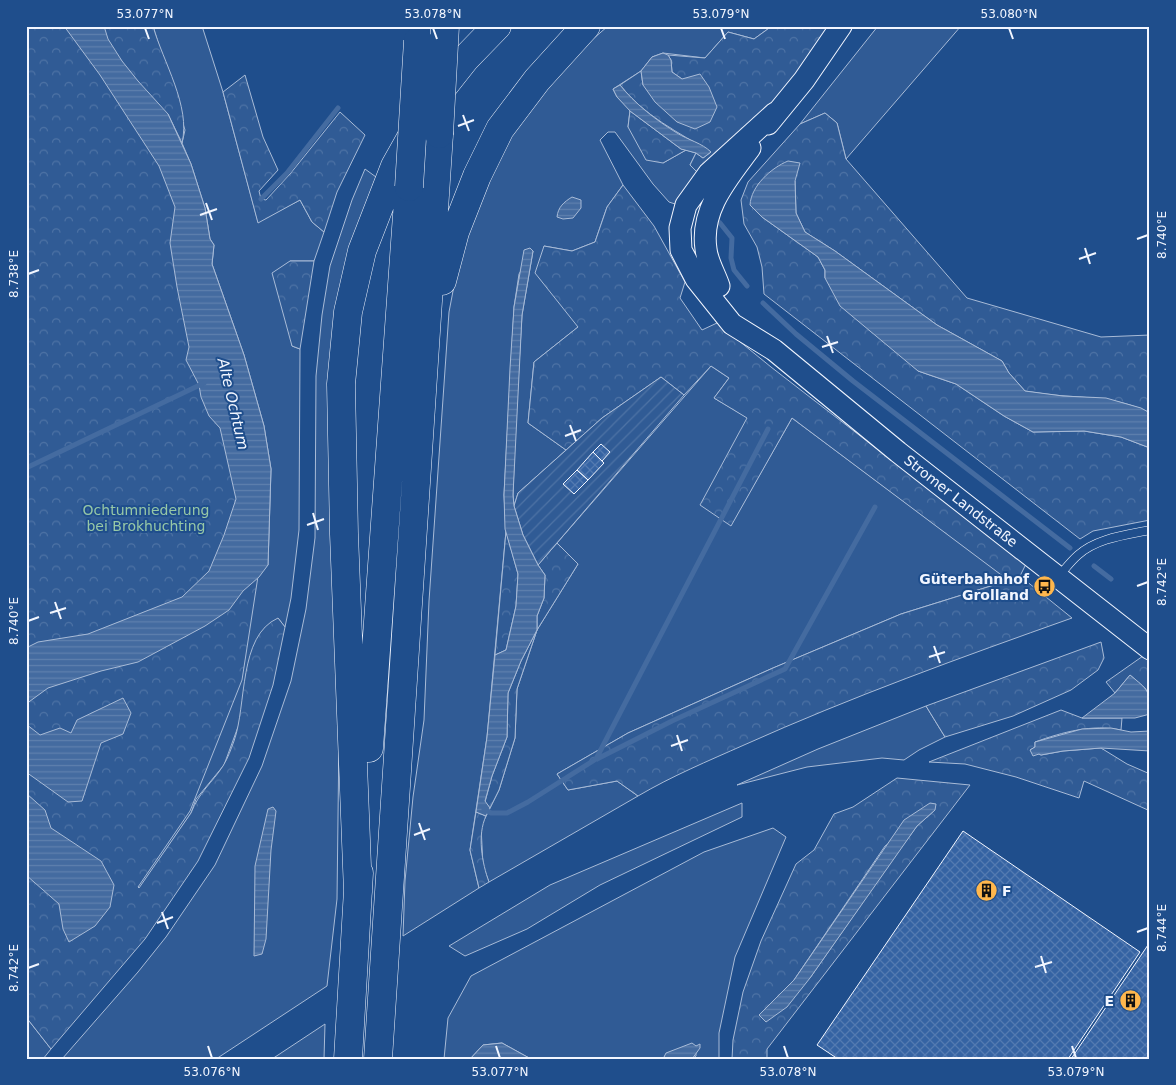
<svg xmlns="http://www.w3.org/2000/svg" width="1176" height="1085" font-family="'DejaVu Sans',sans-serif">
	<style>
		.grass { fill: #305b95; stroke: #a8bbd7 }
		.forest { fill: url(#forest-crowns); stroke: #a8bbd7; fill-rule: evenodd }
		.garden { fill: url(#garden-furrows); stroke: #a8bbd7 }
		.water { fill: url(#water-rules); stroke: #a8bbd7 }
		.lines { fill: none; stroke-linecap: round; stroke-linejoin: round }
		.stream { stroke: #446ba0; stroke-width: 5 }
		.building { fill: url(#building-cross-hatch); stroke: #f2f6ff }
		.lane-casing { stroke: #f2f6ff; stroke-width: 9 }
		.secondary-casing { stroke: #f2f6ff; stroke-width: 23 }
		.highway-casing { stroke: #f2f6ff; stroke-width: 29 }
		.lane { stroke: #1f4e8c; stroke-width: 8 }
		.secondary { stroke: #1f4e8c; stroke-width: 21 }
		.highway { stroke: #1f4e8c; stroke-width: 28 }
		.highway-bridge-casing { stroke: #f2f6ff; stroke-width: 29; stroke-linecap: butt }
		.highway-bridge { stroke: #1f4e8c; stroke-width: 28 }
		.ticks { fill: none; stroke: #f2f6ff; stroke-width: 2 }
		.labels { text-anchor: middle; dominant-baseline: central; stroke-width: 4; stroke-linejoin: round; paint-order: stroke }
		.street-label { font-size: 14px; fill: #f2f6ff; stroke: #1f4e8c }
		.park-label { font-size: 14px; fill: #97c8a6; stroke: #1f4e8c }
		.poi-label { font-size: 14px; font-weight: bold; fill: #f2f6ff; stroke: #1f4e8c; text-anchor: end }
		.water-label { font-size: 15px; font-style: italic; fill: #f2f6ff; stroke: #1f4e8c }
		.neatline { fill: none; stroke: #f2f6ff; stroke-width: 2 }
		.ticks-label { font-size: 12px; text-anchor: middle; fill: #f2f6ff }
	</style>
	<defs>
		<pattern id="forest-crowns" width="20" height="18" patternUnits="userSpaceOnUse" patternTransform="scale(1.25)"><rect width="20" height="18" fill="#305b95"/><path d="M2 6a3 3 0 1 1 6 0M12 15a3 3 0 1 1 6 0" fill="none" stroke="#4e73a5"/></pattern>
		<pattern id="garden-furrows" width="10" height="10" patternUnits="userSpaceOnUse" patternTransform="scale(1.25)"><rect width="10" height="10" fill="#305b95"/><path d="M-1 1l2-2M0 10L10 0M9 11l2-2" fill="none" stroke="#4e73a5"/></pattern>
		<pattern id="water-rules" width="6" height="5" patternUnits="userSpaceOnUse" patternTransform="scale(1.25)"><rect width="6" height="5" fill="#446ba0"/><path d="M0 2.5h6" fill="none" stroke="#5f81ae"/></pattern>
		<pattern id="building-cross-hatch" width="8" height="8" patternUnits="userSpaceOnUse" patternTransform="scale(1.25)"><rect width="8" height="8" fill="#3563a3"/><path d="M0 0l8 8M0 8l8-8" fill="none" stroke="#537ab1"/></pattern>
	</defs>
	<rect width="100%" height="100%" fill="#1f4e8c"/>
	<!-- grass -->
	<path class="grass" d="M 153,26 L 202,26 L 223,92 L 258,222 L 300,200 L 312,222 L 324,232 L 314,261 L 290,261 L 292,346 L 300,349 L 299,530 L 291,598 L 285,627 L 278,618 L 224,765 L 196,799 L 191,813 L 140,888 L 120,875 L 166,647 L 268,565 L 271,469 L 264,426 L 244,355 L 212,264 L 214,245 L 210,239 L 205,208 L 191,164 L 182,143 L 185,130 Z
		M 608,26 L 772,26 L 754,39 L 728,32 L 705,58 L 663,53 L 652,57 L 641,71 L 613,89 L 617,97 L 630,110 L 628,127 L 663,163 L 686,150 L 696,153 L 690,165 L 699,174 L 678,205 L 669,202 L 653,184 L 615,132 L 608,132 L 600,140 L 623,185 L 607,207 L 595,242 L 572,251 L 544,246 L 578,327 L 534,362 L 528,423 L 566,450 L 518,493 L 514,506 L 513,495 L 515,434 L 522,315 L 533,251 L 519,274 L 514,307 L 504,495 L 506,531 L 487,737 L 470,850 L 479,888 L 403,936 L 405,881 L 413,797 L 424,720 L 429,601 L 449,312 L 462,244 L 502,150 L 529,108 L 563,65 Z
		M 878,26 L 961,26 L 846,159 L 837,123 L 825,113 L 800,124 Z
		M 365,169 L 376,177 L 351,244 L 339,736 L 337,899 L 327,986 L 216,1059 L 62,1059 L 138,972 L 166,937 L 215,865 L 262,766 L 291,681 L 306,609 L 315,538 L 316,376 L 322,315 L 330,266 L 352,200 Z
		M 711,366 L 729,378 L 714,398 L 748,418 L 701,505 L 731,525 L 792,418 L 1005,577 L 994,585 L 901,614 L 773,668 L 628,733 L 557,774 L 568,790 L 617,781 L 638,796 L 489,882 L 483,866 L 481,826 L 499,790 L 515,738 L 517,689 L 537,630 L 578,564 L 557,543 Z
		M 926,706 L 945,737 L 919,750 L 904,760 L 882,758 L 807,767 L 737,785 L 818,749 Z
		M 742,803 L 742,817 L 600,885 L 527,929 L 465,956 L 449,946 L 550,885 Z
		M 773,828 L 786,837 L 735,957 L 719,1033 L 719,1059 L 692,1059 L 696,1056 L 696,1046 L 667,1053 L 663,1059 L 531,1059 L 502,1043 L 483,1045 L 470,1059 L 444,1059 L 448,1018 L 471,976 L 704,852 Z
		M 26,1017 L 51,1049 L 43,1059 L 26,1059 Z
		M 325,1024 L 324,1059 L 272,1059 Z"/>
	<!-- forest -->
	<path class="forest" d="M 26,26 L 153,26 C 163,62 191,106 182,143 L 168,114 L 267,518 L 242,680 L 190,811 L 138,887 L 139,888 L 191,813 C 199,792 212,783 223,766 C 228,758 231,749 234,741 C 247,705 238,636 278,618 L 285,627 L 273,685 L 249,758 L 198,861 L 145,939 L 51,1049 L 26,1017 Z
		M 772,26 L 830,26 C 801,69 768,111 731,147 C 721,157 710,165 699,174 L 690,165 L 696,153 L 703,158 L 711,152 C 679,133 643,115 620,85 L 641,71 L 643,85 L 682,79 L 672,72 L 671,60 L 668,55 L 705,58 L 728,32 L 754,39 Z
		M 245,75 L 263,137 L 278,170 L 259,191 L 261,199 L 266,200 L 290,174 L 340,112 L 365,135 L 337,192 L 324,232 L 312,222 L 300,200 L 258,223 L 223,92 Z
		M 630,111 L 681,149 L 686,150 L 663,163 L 646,160 L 628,127 Z
		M 825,113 L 837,123 L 846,159 L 967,298 L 1101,337 L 1150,335 L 1150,413 C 1122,399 1095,398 1065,396 C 1052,395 1038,393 1025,391 L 1009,373 L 1002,361 L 937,325 L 835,251 L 805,232 L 796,213 L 795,181 L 766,177 L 758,184 L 762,217 L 818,257 L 825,270 L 825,278 L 918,371 L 956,384 L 1004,416 L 1033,432 L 1084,431 L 1121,437 L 1150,448 L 1150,520 L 1093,531 L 1080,539 L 764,294 L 762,267 L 757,247 L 744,224 L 741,200 L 748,182 L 800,124 Z
		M 623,185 L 654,226 L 685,282 L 680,298 L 702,330 L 717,323 L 771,367 L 1026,564 L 1020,576 L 1072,618 C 962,657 851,697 744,745 C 708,761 672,776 638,796 L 617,781 L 568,790 L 557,774 L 628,733 L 773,668 L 901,614 L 994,585 L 1004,577 L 792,418 L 731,526 L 700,505 L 747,418 L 714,398 L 729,378 L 711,366 L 684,395 L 661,377 L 602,418 L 566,450 L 528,423 L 534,362 L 578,327 L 535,273 L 544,246 L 572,251 L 595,242 L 607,207 Z
		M 290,261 L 314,261 L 300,349 L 292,346 L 272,273 Z
		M 506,531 L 518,574 L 516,606 L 506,650 L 495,655 Z
		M 557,543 L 578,564 L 537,630 L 517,689 L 515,738 L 499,790 L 490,808 L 485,802 L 492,776 L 507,737 L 508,693 L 521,661 L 537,630 L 537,616 L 544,598 L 545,575 L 538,565 Z
		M 1101,642 L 1104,658 L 1098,670 L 1071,690 L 1013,716 L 945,737 L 926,706 Z
		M 1143,656 L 1150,661 L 1150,696 L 1145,688 L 1130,675 L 1115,693 L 1106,682 Z
		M 1061,710 L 1082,718 L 1122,718 L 1121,730 C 1092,724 1063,732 1035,742 L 1035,747 L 1030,750 L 1041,755 L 1063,751 L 1101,748 L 1127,764 L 1150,774 L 1150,811 L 1084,781 L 1079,798 L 1016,777 L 965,764 L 929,762 Z
		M 897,778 L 970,785 L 767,1049 L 767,1059 L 732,1059 L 733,1040 L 743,992 L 761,941 L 796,864 L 814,850 L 834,814 L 853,807 ZM 935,810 L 917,826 L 897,853 L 810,978 L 759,1015 L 794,980 L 885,846 Z
		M 476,812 L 486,816 C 477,835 482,863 489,882 L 479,888 L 470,850 Z"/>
	<!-- garden -->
	<path class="garden" d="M 661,377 L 684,395 L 538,565 L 523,535 L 514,506 L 518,493 L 602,418 Z"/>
	<!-- water -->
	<path class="water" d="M 64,26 L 104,26 L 108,39 L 122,61 L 138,81 L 168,114 L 191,164 L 205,208 L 210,239 L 214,245 L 212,264 L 244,355 L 264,426 L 271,469 L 268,565 L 259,577 L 243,591 L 229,610 L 205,626 L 138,662 L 101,671 L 48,688 L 26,704 L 26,648 L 38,642 L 88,634 L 182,597 L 209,571 L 224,535 L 236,499 L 220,428 L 209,416 L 201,397 L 199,385 L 186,360 L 189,347 L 177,287 L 170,243 L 175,207 L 159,166 L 100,75 Z
		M 663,53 L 668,55 L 671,60 L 672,72 L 682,79 L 700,74 L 709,87 L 717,107 L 710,122 L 695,129 L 677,122 L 655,102 L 643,85 L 641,71 L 652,57 Z
		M 620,85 C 634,103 657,121 677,133 C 688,140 702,143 711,152 L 703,158 L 696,153 L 681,149 L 630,111 L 617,97 L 613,89 Z
		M 788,161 L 800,163 L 795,181 L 796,213 L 805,232 L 835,251 L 937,325 L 1002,361 L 1009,373 L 1025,391 L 1063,396 L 1106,398 L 1141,408 L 1150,413 L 1150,448 L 1121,437 L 1084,431 L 1033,432 L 1004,416 L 956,384 L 918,371 L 840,306 L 825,278 L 825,270 L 818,257 L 762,217 L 750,205 C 751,186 771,168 788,161 Z
		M 572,197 L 581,200 L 581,208 L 573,218 L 563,219 L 557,217 C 558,207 564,202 572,197 Z
		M 530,248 L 533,251 L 522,315 L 513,495 L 514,506 L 523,535 L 538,565 L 545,575 L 544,598 L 537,616 L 537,630 L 521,661 L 508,693 L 507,737 L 492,776 L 485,801 L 490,808 L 486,816 L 476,812 L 487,737 L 495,655 L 506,650 L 516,606 L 518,574 L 505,529 L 504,495 L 510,368 L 514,307 L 524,250 Z
		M 1130,675 C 1148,690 1150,690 1150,714 L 1135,718 L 1082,718 L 1115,693 Z
		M 123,698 L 131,713 L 123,734 L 101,743 L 82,801 L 68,802 L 26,772 L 26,724 L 40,735 L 60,728 L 71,733 L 77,720 Z
		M 1111,728 L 1131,732 L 1150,731 L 1150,751 L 1101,748 L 1063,751 L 1041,755 L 1039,754 L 1033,756 L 1030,750 L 1035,747 L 1035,742 L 1082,729 Z
		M 26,791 L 27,794 L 45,810 L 51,828 L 101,861 L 114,885 L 110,907 L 95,926 L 69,942 L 63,929 L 59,904 L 26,875 Z
		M 930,803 L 936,804 L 935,810 L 917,826 L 810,978 L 787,1007 L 766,1022 L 759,1015 L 794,980 L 904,820 Z
		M 273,807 L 276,811 L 271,850 L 266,939 L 262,954 L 254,956 L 255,866 L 268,809 Z
		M 502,1043 L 531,1059 L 470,1059 L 483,1045 Z
		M 692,1043 L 696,1046 L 700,1044 L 700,1048 L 692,1059 L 663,1059 L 666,1053 Z"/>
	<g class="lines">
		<!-- stream -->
		<path class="stream" d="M 261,199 L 287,173 L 338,108
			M 720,223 L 732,238 L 731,258 L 734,270 L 747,286
			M 763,303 L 796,334 L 853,381 L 1070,548
			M 26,468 L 204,383
			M 1094,566 L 1111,579
			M 597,759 L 672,721 L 785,669 L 875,507
			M 484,809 L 491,813 L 507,813 L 528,802 L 596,759 L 768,429"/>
	</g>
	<!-- building -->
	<path class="building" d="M 601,444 L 610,452 L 602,461 L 593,452 Z
		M 593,452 L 604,463 L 588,480 L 577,470 Z
		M 577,470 L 588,480 L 574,494 L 563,484 Z
		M 963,831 L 1140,952 L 1068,1059 L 838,1059 L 817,1045 Z
		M 1150,942 L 1150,1059 L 1071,1059 Z"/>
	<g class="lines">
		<defs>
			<path id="lane" d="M 1059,576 C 1065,569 1071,561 1078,555 C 1097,538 1126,535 1150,530"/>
			<path id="secondary" d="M 775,113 L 709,173 L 686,205 L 680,228 L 681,250 L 696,279 L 732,324 L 774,350 L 898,452 L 1150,649
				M 768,124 L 804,80 L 841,26
				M 719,286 C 715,274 707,261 706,249 C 700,209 728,178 750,148"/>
			<path id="highway" d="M 442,281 L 455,232 L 477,176 L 500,129 L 537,80 L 586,26
				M 369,748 L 409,187
				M 358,892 L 344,534 L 341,384 L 348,312 L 362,251 L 395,166 L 431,102 L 465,59 L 497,26
				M 348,1059 L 359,873
				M 378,1059 L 439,134"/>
		</defs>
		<!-- lane casing -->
		<use href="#lane" class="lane-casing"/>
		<!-- secondary casing -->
		<use href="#secondary" class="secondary-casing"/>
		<!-- highway casing -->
		<use href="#highway" class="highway-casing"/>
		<!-- lane -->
		<use href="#lane" class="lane"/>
		<!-- secondary -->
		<use href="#secondary" class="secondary"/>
		<!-- highway -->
		<use href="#highway" class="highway"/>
		<defs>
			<path id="highway-bridge" d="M 439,134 L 445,26
				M 409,187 L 418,41"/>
		</defs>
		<!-- highway-bridge casing -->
		<use href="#highway-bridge" class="highway-bridge-casing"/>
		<!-- highway-bridge -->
		<use href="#highway-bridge" class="highway-bridge"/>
	</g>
	<!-- ticks -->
	<path class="ticks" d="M 145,28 L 149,39M 433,28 L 437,39M 721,28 L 725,39M 1009,28 L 1013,39M 463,115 L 469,131M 458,126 L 474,120M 206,203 L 212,220M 200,215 L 217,209M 1137,239 L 1148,235M 1085,248 L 1090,264M 1079,259 L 1096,253M 28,274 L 39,270M 827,336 L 833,353M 822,347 L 838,342M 570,425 L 576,441M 565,436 L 581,430M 313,513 L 318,530M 307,525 L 324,519M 1137,586 L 1148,582M 55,602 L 61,619M 50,613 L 66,608M 28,621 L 39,617M 934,646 L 940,663M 929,657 L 945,652M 677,735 L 682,751M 671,746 L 688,740M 419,823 L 425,840M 414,835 L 430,829M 162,912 L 168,929M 157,923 L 173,917M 1137,932 L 1148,928M 1041,956 L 1046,973M 1035,967 L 1052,962M 28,968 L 39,964M 208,1046 L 212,1058M 496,1046 L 500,1058M 784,1046 L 788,1058M 1072,1046 L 1076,1058"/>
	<!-- icons -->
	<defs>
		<symbol id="bus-disc" viewBox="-11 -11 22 22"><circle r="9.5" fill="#ffb74d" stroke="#1f4e8c"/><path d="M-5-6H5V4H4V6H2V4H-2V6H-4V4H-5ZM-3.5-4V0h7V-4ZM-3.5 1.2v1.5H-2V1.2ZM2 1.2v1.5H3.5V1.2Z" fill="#111"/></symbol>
		<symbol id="building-disc" viewBox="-11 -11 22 22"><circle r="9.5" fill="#ffb74d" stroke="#1f4e8c"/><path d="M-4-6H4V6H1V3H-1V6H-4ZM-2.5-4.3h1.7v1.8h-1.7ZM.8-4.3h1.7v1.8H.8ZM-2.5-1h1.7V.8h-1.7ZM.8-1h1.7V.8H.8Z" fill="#111"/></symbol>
	</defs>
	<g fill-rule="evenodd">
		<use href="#bus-disc" x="1032" y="574" width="25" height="25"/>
		<use href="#building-disc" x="974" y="878" width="25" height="25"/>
		<use href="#building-disc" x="1118" y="988" width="25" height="25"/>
	</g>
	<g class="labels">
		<!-- street labels -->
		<g class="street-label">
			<text transform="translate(961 501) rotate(38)">Stromer Landstraße</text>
		</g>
		<!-- park labels -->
		<g class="park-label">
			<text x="146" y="510">Ochtumniederung<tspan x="146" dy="16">bei Brokhuchting</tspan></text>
		</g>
		<!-- poi labels -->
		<g class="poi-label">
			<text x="1029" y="579">Güterbahnhof<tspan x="1029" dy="16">Grolland</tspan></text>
			<text x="1002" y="891" text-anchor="start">F</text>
			<text x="1114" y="1001">E</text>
		</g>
		<!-- water labels -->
		<g class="water-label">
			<text transform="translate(233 404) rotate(77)">Alte Ochtum</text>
		</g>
	</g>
	<!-- border -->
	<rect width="1176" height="1085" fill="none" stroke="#1f4e8c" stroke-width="55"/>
	<rect x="28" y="28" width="1120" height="1030" class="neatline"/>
	<g class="ticks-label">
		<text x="145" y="18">53.077°N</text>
		<text x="433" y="18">53.078°N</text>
		<text x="721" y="18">53.079°N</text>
		<text x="1009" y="18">53.080°N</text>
		<text transform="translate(1162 235) rotate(-90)" y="4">8.740°E</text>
		<text transform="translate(14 274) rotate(-90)" y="4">8.738°E</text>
		<text transform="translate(1162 582) rotate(-90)" y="4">8.742°E</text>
		<text transform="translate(14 621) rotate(-90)" y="4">8.740°E</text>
		<text transform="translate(1162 928) rotate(-90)" y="4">8.744°E</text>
		<text transform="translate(14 968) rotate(-90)" y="4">8.742°E</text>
		<text x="212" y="1076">53.076°N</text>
		<text x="500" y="1076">53.077°N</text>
		<text x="788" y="1076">53.078°N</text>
		<text x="1076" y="1076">53.079°N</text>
	</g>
</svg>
